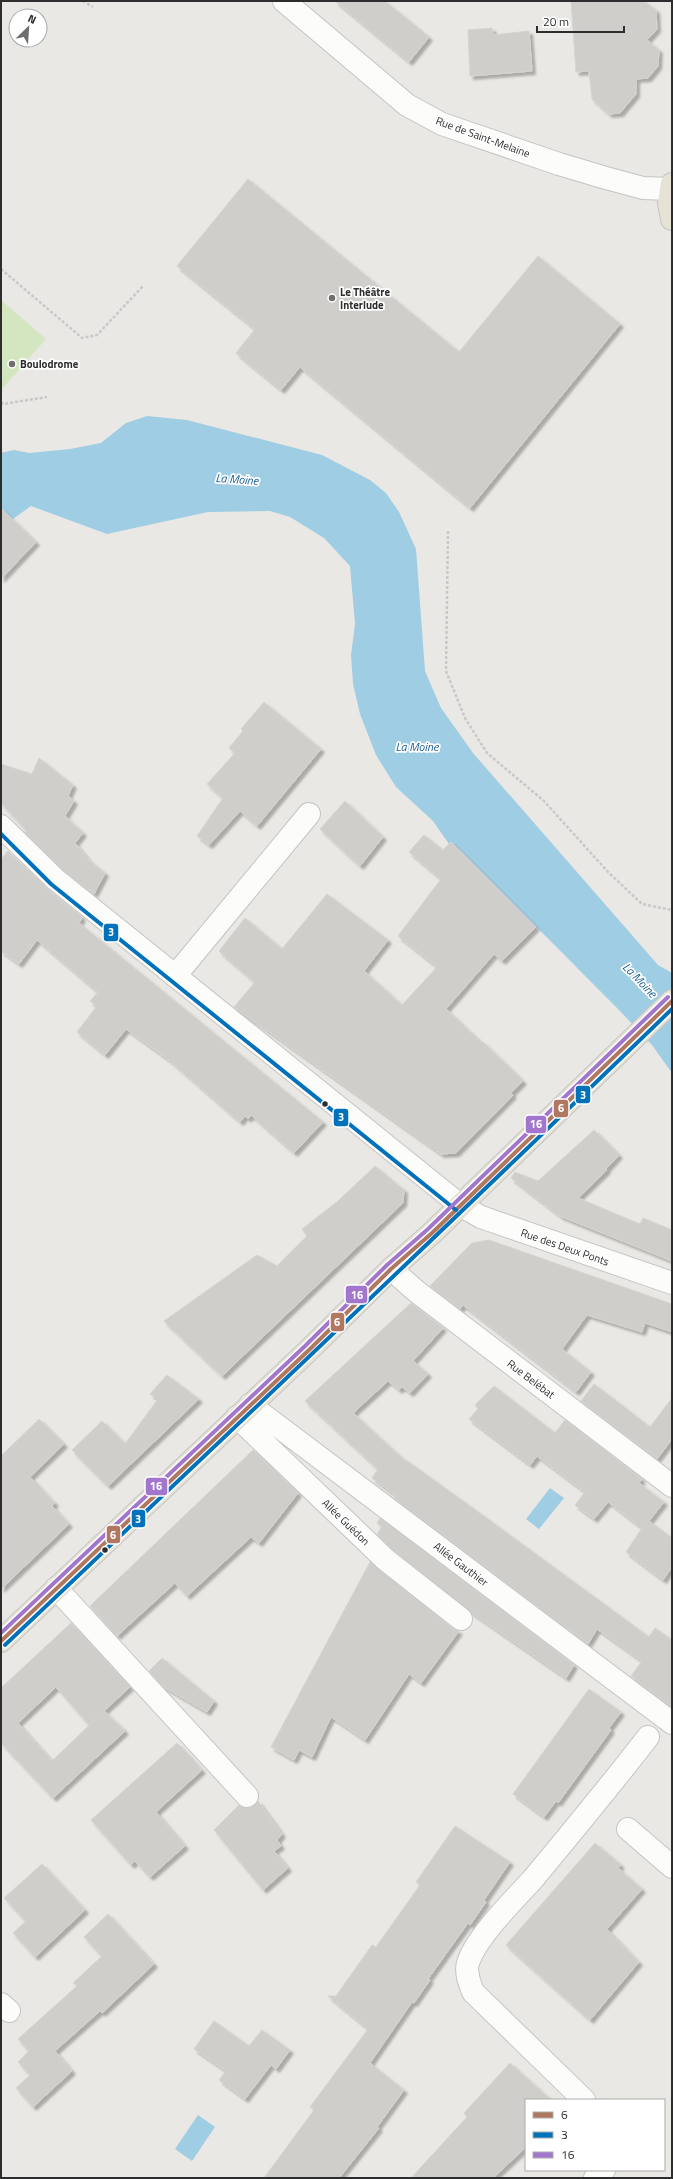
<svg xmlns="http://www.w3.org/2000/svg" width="673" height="2179" font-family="'Titillium Web',sans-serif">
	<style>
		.pitch { fill: #d3e6bf }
		.water { fill: #9fcde4 }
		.building { fill: #cfceca; stroke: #d5d4d0; fill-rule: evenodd; filter: url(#shadow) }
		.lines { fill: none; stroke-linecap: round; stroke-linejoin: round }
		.minor-casing { stroke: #c4c4c3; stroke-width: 24 }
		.major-casing { stroke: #c6c5c3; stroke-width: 24 }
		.path { stroke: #c8c8c8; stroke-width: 2.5; stroke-dasharray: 3 2; stroke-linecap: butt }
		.minor { stroke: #fcfcfb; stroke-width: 22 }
		.major { stroke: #e6e3d6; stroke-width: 22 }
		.bus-1-casing { stroke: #fff; stroke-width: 7 }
		.bus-2-casing { stroke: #fff; stroke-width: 7 }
		.bus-3-casing { stroke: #fff; stroke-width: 7 }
		.bus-1 { stroke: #b07761; stroke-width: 4 }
		.bus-2 { stroke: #0071bb; stroke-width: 4 }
		.bus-3 { stroke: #a376cd; stroke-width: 4 }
		.poi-dot { fill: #6f6e6d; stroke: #fff; stroke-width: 1.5 }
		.bus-dot { fill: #2d2d2d; stroke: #fff; stroke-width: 1.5 }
		.labels { text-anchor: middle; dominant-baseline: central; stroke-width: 3.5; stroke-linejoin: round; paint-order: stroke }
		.street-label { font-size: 11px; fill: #2d2d2d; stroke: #fff }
		.poi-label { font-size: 11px; font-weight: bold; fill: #2d2d2d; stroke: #fff; text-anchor: start }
		.water-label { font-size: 12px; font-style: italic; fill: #1b5f93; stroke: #fff }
		.line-badge { stroke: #fff; stroke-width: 1.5 }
		.badge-label { font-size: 11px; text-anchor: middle; font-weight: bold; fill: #fff }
	</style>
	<defs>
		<filter id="shadow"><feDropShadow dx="3.5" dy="3.5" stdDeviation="1" flood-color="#0004"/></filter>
	</defs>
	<rect width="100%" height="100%" fill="#eae8e4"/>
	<!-- pitch -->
	<path class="pitch" d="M 1,300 L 46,339 L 1,390 Z"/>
	<!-- water -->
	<path class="water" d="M 147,416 L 187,420 L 322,455 L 370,480 L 386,493 L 399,512 L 416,549 L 425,671 L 441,708 L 473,753 L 658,965 L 672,973 L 672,1073 L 652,1045 L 619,1010 L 461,851 L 451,842 L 449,844 L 433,821 L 396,787 L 376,755 L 360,714 L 353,684 L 351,655 L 355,624 L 350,566 L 324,538 L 290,517 L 270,511 L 208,512 L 107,534 L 31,506 L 13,519 L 1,516 L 1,453 L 14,450 L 29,453 L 70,449 L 101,443 L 126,423 Z
		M 550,1488 L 564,1498 L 539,1529 L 526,1519 Z
		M 198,2115 L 215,2127 L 192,2161 L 175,2149 Z"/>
	<!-- building -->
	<path class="building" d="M 335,1 L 385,1 L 429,37 L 409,62 Z
		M 571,1 L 644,1 L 656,10 L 657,29 L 647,40 L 659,50 L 658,66 L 648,78 L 636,79 L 636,94 L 620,113 L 609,114 L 592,99 L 589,71 L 576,72 Z
		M 492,28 L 493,35 L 529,31 L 532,71 L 470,76 L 468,30 Z
		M 248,179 L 459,352 L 538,256 L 620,324 L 470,508 L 300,367 L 281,390 L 236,353 L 255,329 L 177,266 Z
		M 1,508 L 36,542 L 1,579 Z
		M 264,702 L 321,749 L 257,826 L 240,811 L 209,845 L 197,836 L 223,798 L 207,784 L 235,753 L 229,748 L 243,731 L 241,729 Z
		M 39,758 L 73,785 L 68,796 L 74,801 L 65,816 L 83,833 L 75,843 L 89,860 L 105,873 L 94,894 L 63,870 L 25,832 L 27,831 L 1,803 L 1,764 L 32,774 Z
		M 345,801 L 383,837 L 360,866 L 320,829 Z
		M 424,835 L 443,850 L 451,842 L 536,927 L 502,961 L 494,954 L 446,1009 L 481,1042 L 482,1041 L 523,1081 L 511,1093 L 513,1095 L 456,1153 L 441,1154 L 234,1007 L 255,982 L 219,951 L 245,918 L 282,949 L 327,894 L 388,940 L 364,971 L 402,1005 L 437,967 L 398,936 L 441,879 L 409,852 Z
		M 8,851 L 46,888 L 82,917 L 79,923 L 323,1122 L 294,1153 L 251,1115 L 248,1119 L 245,1116 L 240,1122 L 169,1060 L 126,1029 L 105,1055 L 77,1032 L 97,1006 L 90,1001 L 98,992 L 37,940 L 19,964 L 1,951 L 1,859 Z
		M 594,1130 L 619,1155 L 606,1169 L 607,1170 L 578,1198 L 640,1224 L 643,1218 L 672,1230 L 672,1261 L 560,1216 L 511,1178 L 515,1172 L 538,1181 Z
		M 375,1166 L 404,1190 L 403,1203 L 222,1376 L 164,1321 L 257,1255 L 277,1266 L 307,1236 L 302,1229 L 338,1201 Z
		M 489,1240 L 672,1304 L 672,1332 L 645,1323 L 642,1332 L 587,1315 L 562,1349 L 591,1372 L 576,1392 L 463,1305 L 460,1309 L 430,1286 L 472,1243 Z
		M 411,1303 L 443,1328 L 413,1361 L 428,1374 L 410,1393 L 402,1387 L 399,1390 L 388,1381 L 353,1413 L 404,1460 L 406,1460 L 481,1514 L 649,1637 L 655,1628 L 672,1640 L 672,1707 L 631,1676 L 642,1661 L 597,1629 L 588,1644 L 394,1498 L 395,1495 L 372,1478 L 378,1469 L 305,1401 Z
		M 167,1375 L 199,1399 L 108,1486 L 72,1450 L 102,1421 L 125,1444 L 158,1399 L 150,1394 Z
		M 594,1384 L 650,1427 L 672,1398 L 672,1439 L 657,1459 L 581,1401 Z
		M 494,1386 L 555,1433 L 565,1420 L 642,1479 L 639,1483 L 664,1502 L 649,1521 L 672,1538 L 672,1567 L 663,1580 L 626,1552 L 642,1528 L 608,1502 L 594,1519 L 575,1505 L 585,1492 L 537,1456 L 530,1465 L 469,1419 L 478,1409 L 475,1405 Z
		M 39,1419 L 64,1444 L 30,1477 L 55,1503 L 52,1506 L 69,1524 L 1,1589 L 1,1456 Z
		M 253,1450 L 298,1493 L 259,1543 L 251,1537 L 187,1596 L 175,1583 L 117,1636 L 90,1606 Z
		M 380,1518 L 574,1665 L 566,1678 L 472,1613 L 394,1551 L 377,1534 L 382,1527 L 377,1523 Z
		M 370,1562 L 453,1629 L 459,1631 L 421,1683 L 409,1674 L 365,1740 L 331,1717 L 312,1757 L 299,1750 L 294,1760 L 271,1747 Z
		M 71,1623 L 130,1687 L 104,1711 L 125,1731 L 53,1798 L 1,1743 L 1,1688 ZM 56,1687 L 89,1725 L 102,1713 L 52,1761 L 18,1723 Z
		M 162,1658 L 214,1701 L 207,1712 L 164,1687 L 149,1671 Z
		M 589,1689 L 621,1712 L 609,1728 L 611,1730 L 558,1803 L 556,1801 L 544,1817 L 513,1794 Z
		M 177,1743 L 202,1770 L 156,1812 L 185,1846 L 150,1877 L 135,1861 L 131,1865 L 91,1820 Z
		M 258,1801 L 282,1834 L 277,1840 L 281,1846 L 274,1851 L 288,1868 L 263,1890 L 214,1830 L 239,1805 L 250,1808 Z
		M 455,1826 L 510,1862 L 484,1900 L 486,1902 L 470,1925 L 468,1923 L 428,1979 L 430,1980 L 414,2003 L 412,2002 L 370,2063 L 404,2090 L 377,2127 L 379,2128 L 339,2178 L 264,2178 L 314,2110 L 310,2107 L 368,2029 L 328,1996 L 336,1996 L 372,1945 L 376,1947 L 420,1885 L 416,1882 Z
		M 595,1843 L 621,1865 L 618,1868 L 642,1889 L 607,1929 L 639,1962 L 590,2020 L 506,1945 Z
		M 42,1864 L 85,1910 L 35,1957 L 13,1933 L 26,1921 L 4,1898 Z
		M 108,1914 L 154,1964 L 102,2013 L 100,2011 L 55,2051 L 72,2071 L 33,2107 L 16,2088 L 30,2075 L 18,2062 L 29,2051 L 18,2039 L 77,1986 L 73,1983 L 102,1956 L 84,1937 Z
		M 214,2021 L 249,2046 L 262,2030 L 290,2050 L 276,2069 L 271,2065 L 245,2099 L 219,2080 L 226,2071 L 194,2049 Z
		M 510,2063 L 551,2100 L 526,2100 L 526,2147 L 493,2178 L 411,2178 L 467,2117 L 464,2113 Z"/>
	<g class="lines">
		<defs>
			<path id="minor" d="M 284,1 L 407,105 L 442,124 L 559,164 L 606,178 L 643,188 L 670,189
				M 1,826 L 55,879 L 460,1205 L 481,1217 L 672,1283
				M 175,976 L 309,814
				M 391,1269 L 416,1291 L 672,1486
				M 250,1405 L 672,1723
				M 237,1417 L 386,1560 L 461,1619
				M 56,1588 L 247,1796
				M 628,1829 L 672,1867
				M 1,2004 L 9,2011
				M 584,2100 L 473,1992 C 470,1984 465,1972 468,1963 C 476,1937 514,1900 533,1879 C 572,1832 611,1785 648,1737
				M 595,2178 L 604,2170"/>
			<path id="major" d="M 672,184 L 669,203 L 672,219
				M 1,1641 L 309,1350 L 391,1269 L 432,1233 L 672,1001"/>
		</defs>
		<!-- minor casing -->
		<use href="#minor" class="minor-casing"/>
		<!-- major casing -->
		<use href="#major" class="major-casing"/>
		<!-- path -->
		<path class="path" d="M 83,1 L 93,7
			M 1,269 L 82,338 L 97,335 L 143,286
			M 1,402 L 3,404 L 47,397
			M 448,531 L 446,671 L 465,718 L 487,753 L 544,801 L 608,872 L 642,904 L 672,910"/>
		<!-- minor -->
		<use href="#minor" class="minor"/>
		<!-- major -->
		<use href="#major" class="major"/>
		<defs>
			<path id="bus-1" d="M 1,1641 L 309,1350 L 391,1269 L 432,1233 L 672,1001"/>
			<path id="bus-2" d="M 1,834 L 51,884 L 456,1210
				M 5,1645 C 228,1434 451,1223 672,1009"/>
			<path id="bus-3" d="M 1,1633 L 305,1346 L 387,1265 L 428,1229 L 668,997"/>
		</defs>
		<!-- bus-1 casing -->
		<use href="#bus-1" class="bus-1-casing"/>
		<!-- bus-2 casing -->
		<use href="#bus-2" class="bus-2-casing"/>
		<!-- bus-3 casing -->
		<use href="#bus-3" class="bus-3-casing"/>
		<!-- bus-1 -->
		<use href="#bus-1" class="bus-1"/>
		<!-- bus-2 -->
		<use href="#bus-2" class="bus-2"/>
		<!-- bus-3 -->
		<use href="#bus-3" class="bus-3"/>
	</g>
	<!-- markers -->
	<g class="poi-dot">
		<circle cx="332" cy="298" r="4"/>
		<circle cx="12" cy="364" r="4"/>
	</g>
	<g class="bus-dot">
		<circle cx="325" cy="1104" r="3.5"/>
		<circle cx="105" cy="1550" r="3.5"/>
	</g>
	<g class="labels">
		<!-- street labels -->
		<g class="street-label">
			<text transform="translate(483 137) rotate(20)">Rue de Saint-Melaine</text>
			<text transform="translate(565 1247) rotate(19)">Rue des Deux Ponts</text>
			<text transform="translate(531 1379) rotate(37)">Rue Belébat</text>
			<text transform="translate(346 1522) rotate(44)">Allée Guédon</text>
			<text transform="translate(461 1564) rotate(37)">Allée Gauthier</text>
		</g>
		<!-- poi labels -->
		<g class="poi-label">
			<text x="340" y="292">Le Théâtre<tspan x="340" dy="13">Interlude</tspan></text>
			<text x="20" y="364">Boulodrome</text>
		</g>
		<!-- water labels -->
		<g class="water-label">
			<text transform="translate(237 479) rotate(4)">La Moine</text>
			<text x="417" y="746">La Moine</text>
			<text transform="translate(640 980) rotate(46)">La Moine</text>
		</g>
	</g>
	<g class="line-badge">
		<rect x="103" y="923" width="16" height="19" rx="4" fill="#0071bb"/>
		<rect x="575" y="1085" width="16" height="19" rx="4" fill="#0071bb"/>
		<rect x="553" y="1099" width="16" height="19" rx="4" fill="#b07761"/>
		<rect x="333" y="1108" width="16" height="19" rx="4" fill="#0071bb"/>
		<rect x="525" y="1115" width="22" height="19" rx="4" fill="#a376cd"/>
		<rect x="345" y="1285" width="23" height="19" rx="4" fill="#a376cd"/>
		<rect x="330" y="1312" width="15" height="20" rx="4" fill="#b07761"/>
		<rect x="145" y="1477" width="23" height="19" rx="4" fill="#a376cd"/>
		<rect x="131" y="1509" width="15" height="19" rx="4" fill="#0071bb"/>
		<rect x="106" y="1525" width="15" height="19" rx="4" fill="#b07761"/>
	</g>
	<g class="badge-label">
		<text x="111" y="936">3</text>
		<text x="583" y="1099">3</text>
		<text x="561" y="1112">6</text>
		<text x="341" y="1121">3</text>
		<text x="536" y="1128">16</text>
		<text x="357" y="1299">16</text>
		<text x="337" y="1326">6</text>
		<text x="156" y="1490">16</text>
		<text x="138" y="1523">3</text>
		<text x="113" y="1539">6</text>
	</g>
	<!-- border -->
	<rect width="673" height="2179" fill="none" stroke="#2d2d2d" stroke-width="4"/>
	<!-- legend -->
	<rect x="525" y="2099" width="140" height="72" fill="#ffffff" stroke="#ababab"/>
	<rect x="533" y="2112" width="20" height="6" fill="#b07761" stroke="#ababab"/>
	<text x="561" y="2119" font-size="12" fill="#2d2d2d">6</text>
	<rect x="533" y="2132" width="20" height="6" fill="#0071bb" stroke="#ababab"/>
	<text x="561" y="2139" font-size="12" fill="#2d2d2d">3</text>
	<rect x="533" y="2152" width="20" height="6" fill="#a376cd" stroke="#ababab"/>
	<text x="561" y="2159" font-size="12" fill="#2d2d2d">16</text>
	<!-- north arrow -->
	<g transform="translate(28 28) rotate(25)"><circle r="19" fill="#ffffff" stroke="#ababab"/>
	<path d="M0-3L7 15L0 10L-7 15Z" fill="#6f6e6d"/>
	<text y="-6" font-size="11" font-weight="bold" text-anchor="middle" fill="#2d2d2d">N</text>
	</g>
	<!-- scale -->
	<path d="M537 26v6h87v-6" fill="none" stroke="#2d2d2d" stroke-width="2"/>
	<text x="543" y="26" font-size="12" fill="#2d2d2d" stroke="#ffffff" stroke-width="3" paint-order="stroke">20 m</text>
</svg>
